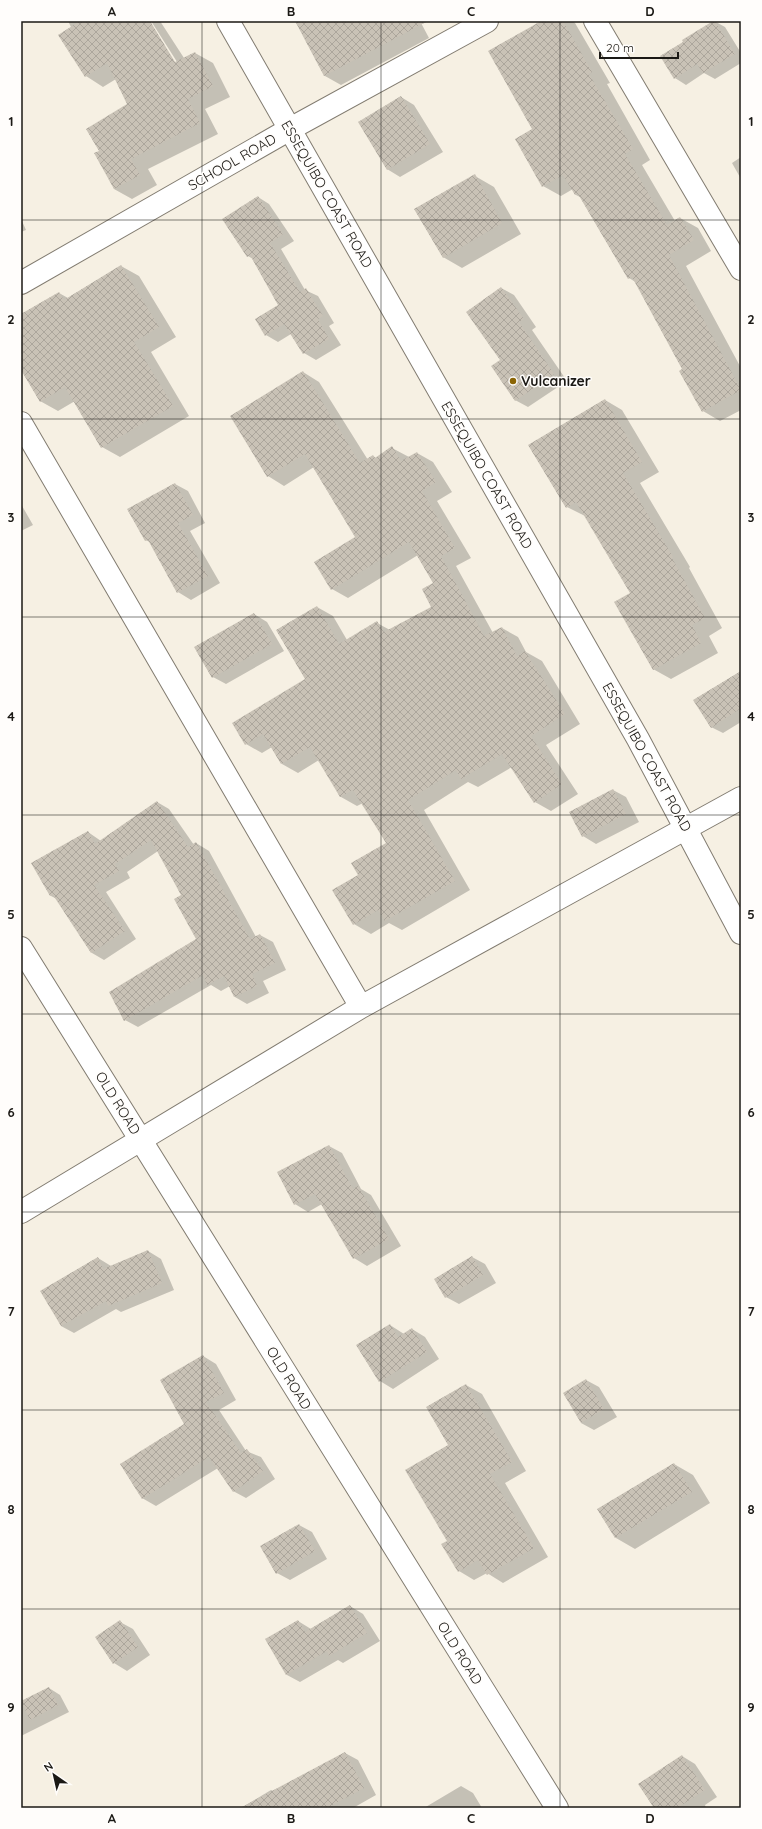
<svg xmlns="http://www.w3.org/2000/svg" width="762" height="1829" font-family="Quicksand,sans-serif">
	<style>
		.shadow { fill: #0003 }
		.building { fill: url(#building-cross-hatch) }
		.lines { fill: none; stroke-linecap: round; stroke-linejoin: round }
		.minor-casing { stroke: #827c71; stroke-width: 24 }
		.major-casing { stroke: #827c71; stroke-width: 24 }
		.minor { stroke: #fff; stroke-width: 22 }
		.major { stroke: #fff; stroke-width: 22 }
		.grid { fill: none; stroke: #1b1915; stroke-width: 1; stroke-opacity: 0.55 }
		.poi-dot { fill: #8b6505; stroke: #fffdfb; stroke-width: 1.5 }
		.labels { text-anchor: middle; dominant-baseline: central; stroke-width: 3; stroke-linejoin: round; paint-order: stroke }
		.street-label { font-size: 14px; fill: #1b1915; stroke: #fffdfb }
		.poi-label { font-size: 14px; font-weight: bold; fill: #1b1915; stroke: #fffdfb; text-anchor: start }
		.neatline { fill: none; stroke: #1b1915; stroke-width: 1.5 }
		.grid-label { font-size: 13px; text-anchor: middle; font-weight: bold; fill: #1b1915 }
	</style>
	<defs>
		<pattern id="building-cross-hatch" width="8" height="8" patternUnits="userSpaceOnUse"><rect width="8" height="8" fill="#c9c2b6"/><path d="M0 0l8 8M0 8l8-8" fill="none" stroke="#aca69c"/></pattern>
	</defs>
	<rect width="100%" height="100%" fill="#f6f0e3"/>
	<!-- shadow -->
	<path class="shadow" d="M 68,21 L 148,21 L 177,66 L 179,65 L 151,21 L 160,21 L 184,58 L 195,53 L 213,63 L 230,97 L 205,109 L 218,134 L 148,169 L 157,185 L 132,199 L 114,189 L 100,151 L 128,104 L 116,79 L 103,87 L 86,76 L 71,27 Z
		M 296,21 L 420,21 L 429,38 L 341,85 L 325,76 Z
		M 543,21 L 572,21 L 575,23 L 610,83 L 607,84 L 650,160 L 642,165 L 675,221 L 680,218 L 698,228 L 711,251 L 686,266 L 741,368 L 741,410 L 720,421 L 703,411 L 684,370 L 637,283 L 629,278 L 582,198 L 576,195 L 573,189 L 561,196 L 543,186 L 534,129 Z
		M 714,21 L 725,27 L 741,53 L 741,63 L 715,79 L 704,73 L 686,85 L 675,78 L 684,42 Z
		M 401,97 L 414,105 L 443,152 L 400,177 L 387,169 Z
		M 741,157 L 741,179 L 732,163 Z
		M 475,176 L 494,187 L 521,234 L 462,268 L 443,257 Z
		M 258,197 L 269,204 L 294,241 L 281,249 L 305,290 L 318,296 L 334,323 L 329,326 L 341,345 L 316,360 L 304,353 L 291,334 L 278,342 L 266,335 L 279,306 L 253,259 L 248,256 Z
		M 21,219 L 26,230 L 21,232 Z
		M 121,266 L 139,276 L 176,337 L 151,352 L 189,416 L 120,457 L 102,447 L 75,401 L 58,411 L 40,401 L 21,368 L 21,316 L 59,293 L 68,298 Z
		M 501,288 L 514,295 L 536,327 L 532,330 L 567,381 L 528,407 L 515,400 L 502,360 Z
		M 303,372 L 319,382 L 368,460 L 373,456 L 376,458 L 392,448 L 409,457 L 417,453 L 433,462 L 452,492 L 437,501 L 471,558 L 456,566 L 493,633 L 502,628 L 518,637 L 526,652 L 542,661 L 580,724 L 546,745 L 578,794 L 551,811 L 535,802 L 512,767 L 478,787 L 468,782 L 424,810 L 470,890 L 402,930 L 389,923 L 371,934 L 354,924 L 334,891 L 359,875 L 387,844 L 363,803 L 357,806 L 341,797 L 319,760 L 298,773 L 282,764 L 272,747 L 262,753 L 246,744 L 306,679 L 317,607 L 333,616 L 347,640 L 377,623 L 390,630 L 433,607 L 434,584 L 418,555 L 348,598 L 332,589 L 356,537 L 314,467 L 284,486 L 268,476 Z
		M 605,400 L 622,410 L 659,472 L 640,483 L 690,567 L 689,568 L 722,628 L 709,636 L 718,653 L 671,679 L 653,669 L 631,593 L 585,516 L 567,507 Z
		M 175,484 L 188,491 L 205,523 L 190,531 L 220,583 L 191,600 L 178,592 L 151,543 L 146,540 Z
		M 21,504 L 33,525 L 21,531 Z
		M 254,614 L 267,622 L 284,651 L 226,684 L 213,677 Z
		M 741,671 L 741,722 L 723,733 L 711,727 L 695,700 Z
		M 613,790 L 626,797 L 639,822 L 596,844 L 583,836 Z
		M 157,802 L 169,809 L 194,845 L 196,843 L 209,851 L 256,937 L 260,935 L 273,942 L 286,970 L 263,981 L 269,993 L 247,1004 L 235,997 L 230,986 L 221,991 L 211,985 L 138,1027 L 125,1020 L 198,940 L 182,895 L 158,851 L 127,872 L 130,878 L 106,892 L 136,939 L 104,960 L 92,953 L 57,899 L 51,896 L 33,864 L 88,832 L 101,841 Z
		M 329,1146 L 342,1153 L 361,1189 L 371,1195 L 401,1246 L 367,1266 L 354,1258 L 322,1204 L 308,1212 L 295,1204 L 279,1173 Z
		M 148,1251 L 161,1259 L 174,1290 L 121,1312 L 116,1309 L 74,1333 L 61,1326 L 98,1258 L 111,1266 Z
		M 472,1257 L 485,1264 L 496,1283 L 459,1304 L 446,1297 Z
		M 390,1325 L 404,1334 L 412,1329 L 425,1337 L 439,1359 L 393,1389 L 380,1381 L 357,1345 Z
		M 203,1356 L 216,1364 L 236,1400 L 219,1410 L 246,1451 L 261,1457 L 275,1479 L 246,1498 L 233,1491 L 218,1468 L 156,1506 L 142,1498 L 186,1424 Z
		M 586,1380 L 599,1387 L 617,1417 L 594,1430 L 581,1423 Z
		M 466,1385 L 482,1394 L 526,1471 L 505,1483 L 548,1557 L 503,1583 L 487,1573 L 474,1580 L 459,1571 L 448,1541 L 449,1445 Z
		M 674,1464 L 693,1475 L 710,1503 L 635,1549 L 616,1538 L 599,1510 Z
		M 299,1525 L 312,1532 L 327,1559 L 290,1580 L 277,1573 Z
		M 350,1606 L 363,1614 L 380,1641 L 343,1663 L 338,1660 L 300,1682 L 287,1675 L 266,1640 L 298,1621 L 311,1629 Z
		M 120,1622 L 133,1629 L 150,1655 L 127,1671 L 114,1663 Z
		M 49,1688 L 60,1695 L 69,1712 L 21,1736 L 21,1697 L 23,1701 Z
		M 345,1753 L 358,1760 L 376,1795 L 353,1808 L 248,1808 L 246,1805 L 271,1790 L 273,1791 Z
		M 682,1756 L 695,1764 L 717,1797 L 705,1805 L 706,1808 L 655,1808 Z
		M 461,1786 L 473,1793 L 482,1808 L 424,1808 Z"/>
	<!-- building -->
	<path class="building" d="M 80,21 L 150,21 L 175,62 L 195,52 L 213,86 L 188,99 L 200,123 L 131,159 L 140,175 L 114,189 L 94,153 L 99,151 L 86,129 L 127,104 L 107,63 L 85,77 L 58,35 Z
		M 295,21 L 428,21 L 324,76 Z
		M 541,21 L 563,21 L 592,72 L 589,74 L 633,149 L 625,154 L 667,225 L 680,217 L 694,240 L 669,255 L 741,390 L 702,412 L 679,371 L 682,369 L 632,277 L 628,279 L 578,194 L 575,195 L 563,175 L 542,187 L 515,139 L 532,129 L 488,51 Z
		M 713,21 L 715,21 L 735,54 L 703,73 L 697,64 L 674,79 L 660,56 L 683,42 L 682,40 Z
		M 401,96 L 430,144 L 387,170 L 358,122 Z
		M 475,174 L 502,223 L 443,258 L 414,209 Z
		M 258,196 L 283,234 L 270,243 L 300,292 L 306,288 L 323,316 L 318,319 L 329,339 L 303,354 L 284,324 L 265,336 L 255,319 L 278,305 L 250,255 L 247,257 L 222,219 Z
		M 121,265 L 159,327 L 134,342 L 173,406 L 101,448 L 65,387 L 40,402 L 21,370 L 21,314 L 59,292 L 64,300 Z
		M 501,287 L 524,319 L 519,322 L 554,374 L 515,401 L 491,366 L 500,360 L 466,312 Z
		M 303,371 L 360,463 L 373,455 L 375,458 L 392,446 L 401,461 L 417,452 L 436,482 L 422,491 L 455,548 L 441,556 L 484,636 L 502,627 L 517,656 L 525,651 L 565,714 L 531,736 L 562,784 L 534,803 L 502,754 L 461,779 L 456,770 L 408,800 L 455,881 L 385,921 L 378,910 L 353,925 L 332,890 L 358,875 L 351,863 L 386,843 L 353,790 L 340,797 L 310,747 L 281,764 L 263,734 L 245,745 L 232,723 L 305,679 L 276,630 L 317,606 L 339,644 L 377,621 L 384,632 L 431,607 L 422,589 L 433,583 L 409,542 L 331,590 L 314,562 L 355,537 L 305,454 L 267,477 L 230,416 Z
		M 605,399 L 642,462 L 623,473 L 673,557 L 672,558 L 705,618 L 692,625 L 701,643 L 653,670 L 614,602 L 630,593 L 576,502 L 566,508 L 528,445 Z
		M 175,483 L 193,515 L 178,523 L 208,576 L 177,593 L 148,540 L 145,541 L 127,509 Z
		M 254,613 L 272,644 L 212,678 L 194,647 Z
		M 741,671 L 741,708 L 711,728 L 693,700 Z
		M 613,789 L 626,814 L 582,837 L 569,812 Z
		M 157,801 L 188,847 L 196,842 L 250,939 L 260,934 L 275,963 L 252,974 L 257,986 L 234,997 L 224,976 L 207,985 L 203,975 L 124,1021 L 109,992 L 196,939 L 174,899 L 181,895 L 151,840 L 115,864 L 119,871 L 94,885 L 125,931 L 91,953 L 53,895 L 50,896 L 31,863 L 88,831 L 95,844 Z
		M 329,1145 L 353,1189 L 358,1186 L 389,1239 L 353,1259 L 315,1194 L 294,1205 L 277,1172 Z
		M 148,1250 L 162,1283 L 108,1306 L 106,1301 L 61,1326 L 40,1291 L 98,1257 L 103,1269 Z
		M 472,1256 L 483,1275 L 445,1298 L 434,1279 Z
		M 390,1324 L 398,1337 L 412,1328 L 427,1352 L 379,1382 L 356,1345 Z
		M 203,1355 L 224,1393 L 206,1402 L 241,1453 L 247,1449 L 263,1471 L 233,1492 L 209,1457 L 142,1499 L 120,1464 L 184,1424 L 160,1380 Z
		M 586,1379 L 604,1409 L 581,1423 L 563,1393 Z
		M 466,1384 L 512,1462 L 490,1474 L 534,1548 L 487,1575 L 478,1560 L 458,1572 L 441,1544 L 447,1541 L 405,1470 L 448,1445 L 426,1407 Z
		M 674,1463 L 692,1492 L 615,1538 L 597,1509 Z
		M 299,1524 L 315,1551 L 276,1574 L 260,1546 Z
		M 350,1605 L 367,1633 L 329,1656 L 327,1651 L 286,1675 L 265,1639 L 298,1620 L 305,1632 Z
		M 120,1620 L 138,1647 L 113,1664 L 95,1637 Z
		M 49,1687 L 58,1705 L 30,1720 L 21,1701 Z
		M 345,1752 L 364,1788 L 327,1808 L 240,1808 Z
		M 682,1755 L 705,1790 L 677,1808 L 654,1808 L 638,1784 Z"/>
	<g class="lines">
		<defs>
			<path id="minor" d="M 595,21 L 741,269
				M 21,283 L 290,129 L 487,21
				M 21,423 L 361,1007
				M 21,948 L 557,1808
				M 21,1212 L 361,1007 L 741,798"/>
			<path id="major" d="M 228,21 L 638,739 L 741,933"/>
		</defs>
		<!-- minor casing -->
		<use href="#minor" class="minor-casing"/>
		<!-- major casing -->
		<use href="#major" class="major-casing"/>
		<!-- minor -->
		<use href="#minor" class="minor"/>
		<!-- major -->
		<use href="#major" class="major"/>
	</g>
	<!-- grid -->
	<path class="grid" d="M 202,21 L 202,1808M 381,21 L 381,1808M 560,21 L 560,1808M 21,220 L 741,220M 21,419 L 741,419M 21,617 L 741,617M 21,815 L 741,815M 21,1014 L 741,1014M 21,1212 L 741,1212M 21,1410 L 741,1410M 21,1609 L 741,1609"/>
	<!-- markers -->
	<circle class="poi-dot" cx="513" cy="381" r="4"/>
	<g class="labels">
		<!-- street labels -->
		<g class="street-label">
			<text transform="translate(232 162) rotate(-30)">SCHOOL ROAD</text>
			<text transform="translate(327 194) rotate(60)">ESSEQUIBO COAST ROAD</text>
			<text transform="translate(487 475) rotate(60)">ESSEQUIBO COAST ROAD</text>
			<text transform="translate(647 757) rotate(61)">ESSEQUIBO COAST ROAD</text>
			<text transform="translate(118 1103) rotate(58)">OLD ROAD</text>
			<text transform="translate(289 1378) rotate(58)">OLD ROAD</text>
			<text transform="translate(460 1653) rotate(58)">OLD ROAD</text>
		</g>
		<!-- poi labels -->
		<g class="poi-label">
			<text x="521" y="381">Vulcanizer</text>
		</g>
	</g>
	<!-- border -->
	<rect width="762" height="1829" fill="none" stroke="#fffdfb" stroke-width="44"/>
	<!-- north arrow -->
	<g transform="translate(54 1775) rotate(326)" stroke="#fffdfb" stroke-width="3" paint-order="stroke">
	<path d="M0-3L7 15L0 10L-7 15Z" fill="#1b1915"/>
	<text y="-6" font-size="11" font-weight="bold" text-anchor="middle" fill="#1b1915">N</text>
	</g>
	<!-- scale -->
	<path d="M600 52v6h78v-6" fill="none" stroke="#1b1915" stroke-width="2"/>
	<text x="606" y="52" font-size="12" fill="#1b1915" stroke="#fffdfb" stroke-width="3" paint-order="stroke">20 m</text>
	<rect x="22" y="22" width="718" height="1785" class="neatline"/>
	<g class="grid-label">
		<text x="112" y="16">A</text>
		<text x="291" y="16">B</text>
		<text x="471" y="16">C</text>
		<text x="650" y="16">D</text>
		<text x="11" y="126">1</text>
		<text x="751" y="126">1</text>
		<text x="11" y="324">2</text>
		<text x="751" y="324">2</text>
		<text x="11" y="522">3</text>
		<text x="751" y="522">3</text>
		<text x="11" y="721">4</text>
		<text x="751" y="721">4</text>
		<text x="11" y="919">5</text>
		<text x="751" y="919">5</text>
		<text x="11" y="1117">6</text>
		<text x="751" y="1117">6</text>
		<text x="11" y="1316">7</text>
		<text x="751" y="1316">7</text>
		<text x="11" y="1514">8</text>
		<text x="751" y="1514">8</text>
		<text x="11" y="1712">9</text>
		<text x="751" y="1712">9</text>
		<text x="112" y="1823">A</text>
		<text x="291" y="1823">B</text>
		<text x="471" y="1823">C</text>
		<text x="650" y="1823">D</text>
	</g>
</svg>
